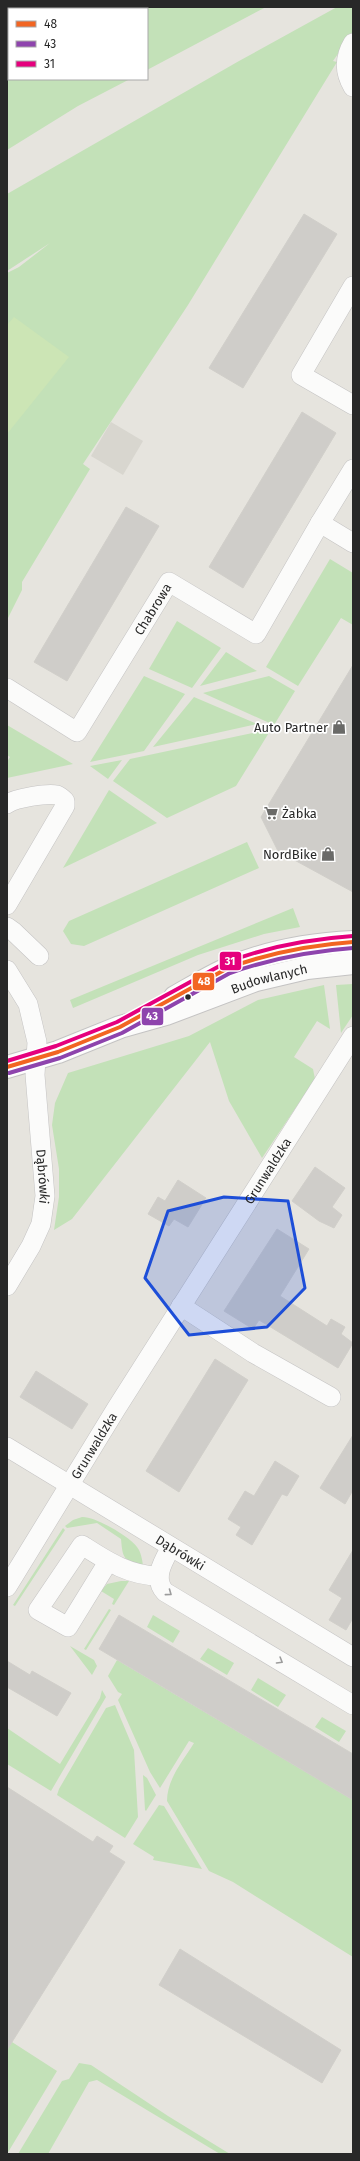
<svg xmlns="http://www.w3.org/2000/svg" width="360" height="2161" font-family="'Fira Sans',sans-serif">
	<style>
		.green { fill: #c3e1b8 }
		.pitch { fill: #cce5b5 }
		.plaza { fill: #d8d6cf }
		.building { fill: #cfcdc9; stroke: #d1cfca }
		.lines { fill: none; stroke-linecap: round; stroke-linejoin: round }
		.street-casing { stroke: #c4c3c3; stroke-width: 20 }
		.secondary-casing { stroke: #c4c3c3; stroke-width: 24 }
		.street { stroke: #fbfbfa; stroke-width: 19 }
		.secondary { stroke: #fbfbfa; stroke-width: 22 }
		.bus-1-casing { stroke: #fff; stroke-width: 7 }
		.bus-2-casing { stroke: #fff; stroke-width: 7 }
		.bus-3-casing { stroke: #fff; stroke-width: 7 }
		.bus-1 { stroke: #f26522; stroke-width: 4 }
		.bus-2 { stroke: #8e44ad; stroke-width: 4 }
		.bus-3 { stroke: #e5007d; stroke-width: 4 }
		.oneway { stroke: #9c9c9c }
		.marked { fill: #1d4ed8; fill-opacity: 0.2; stroke: #1d4ed8; stroke-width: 3; stroke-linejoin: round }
		.bus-dot { fill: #282828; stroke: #fff; stroke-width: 1.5 }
		.labels { text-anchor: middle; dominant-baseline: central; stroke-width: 3.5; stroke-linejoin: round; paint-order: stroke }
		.street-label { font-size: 13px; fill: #282828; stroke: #fff }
		.poi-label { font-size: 13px; fill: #282828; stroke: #fff; text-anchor: end }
		.line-badge { stroke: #fff; stroke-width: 1.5 }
		.badge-label { font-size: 11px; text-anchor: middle; font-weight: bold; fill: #fff }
	</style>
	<rect width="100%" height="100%" fill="#e6e4de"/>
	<!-- green -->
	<path class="green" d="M 7,7 L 266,7 L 147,70 L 147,9 L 9,9 L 9,79 L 130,79 L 78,106 L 7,150 Z
		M 337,7 L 353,7 L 353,32 L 333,61 L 337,62 L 188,305 L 83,464 L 90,469 L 22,582 L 22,590 L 7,620 L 7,273 L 19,267 L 50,243 L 7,271 L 7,194 L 239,61 Z
		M 330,559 L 353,573 L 353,625 L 341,618 L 298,686 L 266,667 Z
		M 177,621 L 221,648 L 192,688 L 149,669 Z
		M 226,652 L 257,671 L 200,686 Z
		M 144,676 L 185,694 L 144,751 L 90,762 Z
		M 269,676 L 295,691 L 274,725 L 203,693 Z
		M 194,697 L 257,724 L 153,747 Z
		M 7,725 L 73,764 L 7,778 L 7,762 L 10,757 L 7,755 Z
		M 262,731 L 270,731 L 236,786 L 167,818 L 113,781 L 130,759 Z
		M 122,760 L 108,779 L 90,766 Z
		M 109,790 L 157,823 L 63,868 Z
		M 247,842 L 259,868 L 84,946 L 71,944 L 63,931 L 69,921 Z
		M 293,908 L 300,927 L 264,934 L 198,955 L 73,1008 L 70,1000 Z
		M 353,984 L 353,1015 L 341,1033 L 336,985 Z
		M 324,985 L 330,1029 L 317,1021 L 294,1057 L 313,1069 L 315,1079 L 262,1158 L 229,1101 L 210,1042 L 72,1219 L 54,1230 L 59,1197 L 59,1169 L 52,1125 L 55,1103 L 68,1073 L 189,1036 L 258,1000 Z
		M 82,1517 C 95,1516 130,1537 137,1547 C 141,1552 142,1559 143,1565 C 123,1559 123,1560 121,1539 L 97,1523 L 67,1528 L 65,1526 L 73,1520 Z
		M 63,1528 L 65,1530 L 15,1606 L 13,1605 Z
		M 121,1581 L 129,1581 L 114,1605 L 112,1604 L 114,1599 L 101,1591 L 107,1584 Z
		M 109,1609 L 111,1610 L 86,1650 L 84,1649 Z
		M 153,1615 L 180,1631 L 173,1643 L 147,1627 Z
		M 70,1646 L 94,1660 L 97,1666 L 92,1675 Z
		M 208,1648 L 234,1663 L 227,1675 L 200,1659 Z
		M 117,1660 L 353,1800 L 353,1957 L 233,1882 L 209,1871 L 167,1801 C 167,1779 183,1761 194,1743 L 189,1741 L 160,1788 L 150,1772 L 118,1700 L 122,1694 L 118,1692 L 108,1676 Z
		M 258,1678 L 286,1695 L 278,1707 L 251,1690 Z
		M 102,1690 L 106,1697 L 51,1791 L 7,1764 L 7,1728 L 60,1764 L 100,1698 Z
		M 115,1705 L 134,1750 L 138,1817 L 125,1838 L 57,1795 L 59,1789 L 106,1708 Z
		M 322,1717 L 346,1731 L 339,1742 L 315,1727 Z
		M 143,1775 L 147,1778 L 156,1795 L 146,1811 L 145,1810 Z
		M 159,1805 L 164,1806 L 202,1869 L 153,1860 L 154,1857 L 133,1844 Z
		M 7,2042 L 12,2042 L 57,2071 L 7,2154 Z
		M 79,2063 L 91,2065 L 168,2116 L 230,2154 L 220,2154 L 97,2080 L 89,2082 L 48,2154 L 18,2154 L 62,2081 L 69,2079 Z"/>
	<!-- pitch -->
	<path class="pitch" d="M 14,317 L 69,357 L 7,434 L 7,325 Z"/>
	<!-- plaza -->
	<path class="plaza" d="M 111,422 L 143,441 L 123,475 L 91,456 Z"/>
	<!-- building -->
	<path class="building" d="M 304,214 L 337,234 L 243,388 L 209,368 Z
		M 302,412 L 336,433 L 243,588 L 209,567 Z
		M 126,507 L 159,526 L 67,681 L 34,662 Z
		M 353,665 L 353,892 L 278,851 L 261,817 Z
		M 315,1167 L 345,1188 L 332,1207 L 342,1215 L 334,1228 L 319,1221 L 292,1201 Z
		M 178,1180 L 206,1198 L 188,1227 L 174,1219 L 169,1226 L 148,1214 L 158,1197 L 165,1201 Z
		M 277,1229 L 309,1249 L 280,1296 L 327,1326 L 331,1319 L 345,1327 L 341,1334 L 353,1343 L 338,1368 L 259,1320 L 253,1329 L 224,1311 Z
		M 215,1359 L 248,1380 L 179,1492 L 146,1471 Z
		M 36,1371 L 88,1404 L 72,1429 L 20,1397 Z
		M 353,1435 L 353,1490 L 345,1504 L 320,1488 Z
		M 275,1461 L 299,1476 L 287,1496 L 282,1494 L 252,1545 L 236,1535 L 241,1527 L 228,1519 L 245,1491 L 254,1496 Z
		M 353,1550 L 353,1618 L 346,1630 L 329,1620 L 342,1598 L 329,1590 Z
		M 119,1615 L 353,1754 L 353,1800 L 99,1649 Z
		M 7,1661 L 30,1675 L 32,1671 L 71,1693 L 57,1716 L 7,1687 Z
		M 7,1787 L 93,1842 L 97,1836 L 113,1846 L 109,1852 L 125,1862 L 7,2050 Z
		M 180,1949 L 341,2050 L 322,2083 L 159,1985 Z"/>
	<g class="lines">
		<defs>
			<g id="street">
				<path d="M 353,43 C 344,58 344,72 353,87"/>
				<path d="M 353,286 L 301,375 L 353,405"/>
				<path d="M 320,523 L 353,469"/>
				<path id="s1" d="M 7,688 L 77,732 L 169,582 L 256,634 L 320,523 L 353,543"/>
				<path d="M 7,804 C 15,798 47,793 57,795 C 60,796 62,798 65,801 L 65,806 L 7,905"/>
				<path d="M 7,927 L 14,932 L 39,956"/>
				<path id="s2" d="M 7,970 L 28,1004 L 37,1042 L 35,1075 L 45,1196 L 41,1224 L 31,1246 L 7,1286"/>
				<path d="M 181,1306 L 253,1353 L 331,1397"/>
				<path id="s3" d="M 7,1447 L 353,1657"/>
				<path d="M 171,1547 C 164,1560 152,1578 165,1592 L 353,1705"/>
				<path d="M 108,1562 L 68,1627 L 38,1610 L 82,1545 C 107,1561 129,1576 159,1576"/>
				<path id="s4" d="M 7,1587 L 116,1409 L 353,1036"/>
			</g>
			<g id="secondary">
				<path d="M 175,997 C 193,987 211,976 229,968 C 269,951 310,944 353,942"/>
				<path id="s5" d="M 7,1067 L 58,1052 L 120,1027 L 166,1014 L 256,980 L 307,968 L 353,963"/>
			</g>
		</defs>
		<!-- street casing -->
		<use href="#street" class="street-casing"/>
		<!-- secondary casing -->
		<use href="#secondary" class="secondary-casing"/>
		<!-- street -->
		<use href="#street" class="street"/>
		<!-- secondary -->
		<use href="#secondary" class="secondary"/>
		<defs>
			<path id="bus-1" d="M 7,1067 L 58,1052 L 120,1027 L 228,968 C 269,953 310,945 353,942"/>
			<path id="bus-2" d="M 9,1073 L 60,1058 L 122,1033 L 230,973 C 270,959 311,951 353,948"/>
			<path id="bus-3" d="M 7,1061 L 56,1046 L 117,1022 L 225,963 C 266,947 309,939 353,936"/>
		</defs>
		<!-- bus-1 casing -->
		<use href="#bus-1" class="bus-1-casing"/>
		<!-- bus-2 casing -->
		<use href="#bus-2" class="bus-2-casing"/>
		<!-- bus-3 casing -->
		<use href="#bus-3" class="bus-3-casing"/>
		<!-- bus-1 -->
		<use href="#bus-1" class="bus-1"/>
		<!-- bus-2 -->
		<use href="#bus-2" class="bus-2"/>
		<!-- bus-3 -->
		<use href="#bus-3" class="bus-3"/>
	</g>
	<!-- one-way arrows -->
	<defs><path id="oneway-chevron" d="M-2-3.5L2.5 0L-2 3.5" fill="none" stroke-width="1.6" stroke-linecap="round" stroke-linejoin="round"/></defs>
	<g class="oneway">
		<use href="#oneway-chevron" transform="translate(169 1593) rotate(36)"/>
		<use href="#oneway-chevron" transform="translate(280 1661) rotate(31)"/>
	</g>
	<!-- marked area -->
	<path class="marked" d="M 224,1197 L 288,1201 L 305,1288 L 267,1327 L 189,1335 L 145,1278 L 168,1211 Z"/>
	<!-- icons -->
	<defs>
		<symbol id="shop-bare" viewBox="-9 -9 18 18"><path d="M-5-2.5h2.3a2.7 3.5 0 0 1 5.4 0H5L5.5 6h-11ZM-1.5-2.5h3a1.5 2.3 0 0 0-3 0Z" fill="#6a6a68" stroke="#fff" stroke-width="2.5" paint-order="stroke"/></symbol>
		<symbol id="supermarket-bare" viewBox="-9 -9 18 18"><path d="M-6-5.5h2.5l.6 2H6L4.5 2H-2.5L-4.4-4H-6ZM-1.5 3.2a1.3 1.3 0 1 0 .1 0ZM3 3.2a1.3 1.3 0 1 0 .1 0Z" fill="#6a6a68" stroke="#fff" stroke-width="2.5" paint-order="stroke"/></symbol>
	</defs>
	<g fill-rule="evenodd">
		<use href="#shop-bare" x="329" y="717" width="20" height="20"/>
		<use href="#supermarket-bare" x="261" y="803" width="20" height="20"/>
		<use href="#shop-bare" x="318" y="844" width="20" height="20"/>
	</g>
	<!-- markers -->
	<circle class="bus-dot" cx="188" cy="997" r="3.5"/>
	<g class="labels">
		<!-- street labels -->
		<g class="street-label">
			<text stroke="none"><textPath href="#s1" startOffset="227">Chabrowa</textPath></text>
			<text stroke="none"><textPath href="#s5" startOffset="277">Budowlanych</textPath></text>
			<text stroke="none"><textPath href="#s4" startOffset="491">Grunwaldzka</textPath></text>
			<text stroke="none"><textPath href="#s2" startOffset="214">Dąbrówki</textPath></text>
			<text stroke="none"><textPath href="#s4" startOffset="166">Grunwaldzka</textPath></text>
			<text stroke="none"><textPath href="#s3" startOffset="203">Dąbrówki</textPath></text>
		</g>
		<!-- poi labels -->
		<g class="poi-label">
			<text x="328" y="727">Auto Partner</text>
			<text x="282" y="813" text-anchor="start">Żabka</text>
			<text x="317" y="854">NordBike</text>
		</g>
	</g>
	<g class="line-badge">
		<rect x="219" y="951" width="23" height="20" rx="4" fill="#e5007d"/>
		<rect x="192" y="972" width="23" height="19" rx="4" fill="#f26522"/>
		<rect x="141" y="1007" width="23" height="19" rx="4" fill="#8e44ad"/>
	</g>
	<g class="badge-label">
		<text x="230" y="965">31</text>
		<text x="204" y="985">48</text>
		<text x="152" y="1020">43</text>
	</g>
	<!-- border -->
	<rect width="360" height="2161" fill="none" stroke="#282828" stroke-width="16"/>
	<!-- legend -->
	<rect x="8" y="8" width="140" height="72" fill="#ffffff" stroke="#a9a9a9"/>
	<rect x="16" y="21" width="20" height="6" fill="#f26522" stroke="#a9a9a9"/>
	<text x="44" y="28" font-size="12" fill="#282828">48</text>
	<rect x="16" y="41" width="20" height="6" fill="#8e44ad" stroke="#a9a9a9"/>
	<text x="44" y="48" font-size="12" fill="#282828">43</text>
	<rect x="16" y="61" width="20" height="6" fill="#e5007d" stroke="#a9a9a9"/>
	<text x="44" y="68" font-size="12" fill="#282828">31</text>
</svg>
